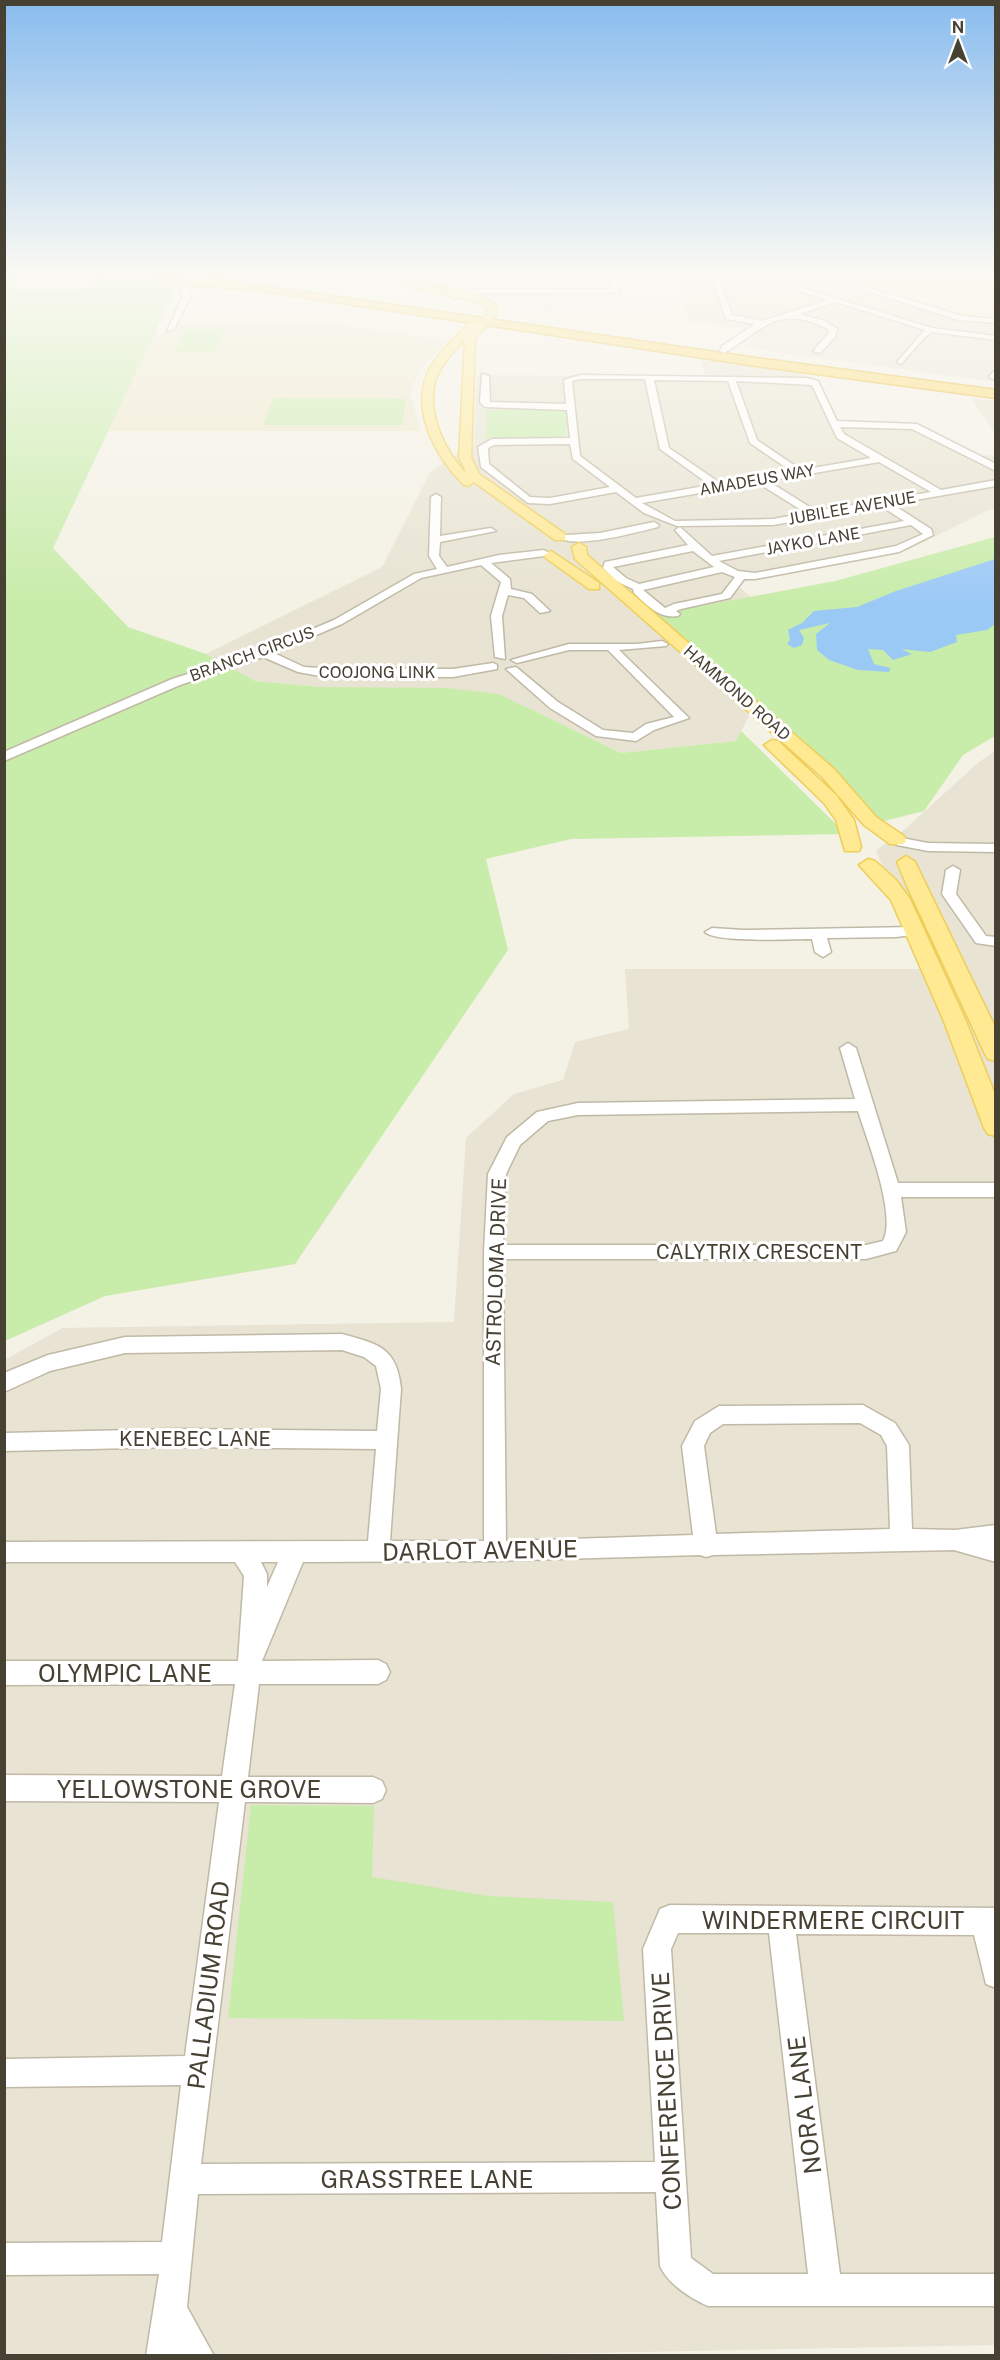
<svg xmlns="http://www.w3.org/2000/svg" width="1000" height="2360" font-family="'Public Sans',sans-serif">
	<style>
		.residential { fill: #e8e3d2 }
		.commercial { fill: #f8eace }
		.education { fill: #eee8cd }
		.green { fill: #c8ecaa }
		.parking { fill: #e4e2dd }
		.water { fill: #9bc9f6 }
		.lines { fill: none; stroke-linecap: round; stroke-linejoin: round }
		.minor-casing { stroke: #c0b9a6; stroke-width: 3 }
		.major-casing { stroke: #eece59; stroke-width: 3 }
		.highway-casing { stroke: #ebb428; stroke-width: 3 }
		.minor { fill: #fff; fill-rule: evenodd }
		.major { fill: #ffe993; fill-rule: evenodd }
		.highway { fill: #ffd965; fill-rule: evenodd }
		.labels { text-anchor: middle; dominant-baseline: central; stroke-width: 6; stroke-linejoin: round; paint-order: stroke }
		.far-street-label { font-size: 16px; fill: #474134; stroke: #fff }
		.street-label { font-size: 20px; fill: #474134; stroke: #fff }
		.near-street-label { font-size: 24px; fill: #474134; stroke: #fff }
	</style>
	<rect width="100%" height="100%" fill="#f4f1e5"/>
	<!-- residential -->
	<path class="residential" d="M 675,274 L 798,274 L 956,320 L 995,325 L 995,382 L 748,348 L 745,346 L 762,329 L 723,327 L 715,322 L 689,322 Z
		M 700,357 L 802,373 L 802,376 L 818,380 L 839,421 L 914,422 L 979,456 L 995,455 L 995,509 L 986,511 L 908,550 L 735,583 L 762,607 L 656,626 L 749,716 L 736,741 L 621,753 L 499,694 L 320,687 L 255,681 L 206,654 L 382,567 L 431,471 L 474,443 L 477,375 L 706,376 Z
		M 971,398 L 995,401 L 995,433 Z
		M 995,751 L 995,2345 L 477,2355 L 5,2355 L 4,1360 L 63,1328 L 454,1322 L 466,1138 L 514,1094 L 563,1080 L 575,1042 L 629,1029 L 625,969 L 921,969 L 876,850 L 895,838 L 979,762 Z"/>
	<!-- commercial -->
	<path class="commercial" d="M 305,274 L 555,274 L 555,276 L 383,276 L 318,283 Z
		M 827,274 L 995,274 L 995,319 L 964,315 Z"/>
	<!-- education -->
	<path class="education" d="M 339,324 L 447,341 L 424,365 L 412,386 L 410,394 L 421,431 L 72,431 L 123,334 L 163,334 L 168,325 Z"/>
	<!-- green -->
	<path class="green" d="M 4,274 L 21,274 L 9,289 L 85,289 L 95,274 L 179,281 L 53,548 L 128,627 L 206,654 L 255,681 L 320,687 L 446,688 L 499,694 L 621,753 L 736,741 L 741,731 L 846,834 L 571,839 L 486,859 L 508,950 L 295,1264 L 105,1296 L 5,1341 Z
		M 186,329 L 225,329 L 215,352 L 174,352 Z
		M 273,398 L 405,399 L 403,425 L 264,425 Z
		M 487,410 L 567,410 L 566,435 L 558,438 L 486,438 Z
		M 995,537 L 995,736 L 963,755 L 924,811 L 876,823 L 653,615 L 835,581 Z
		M 251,1805 L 374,1806 L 372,1877 L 488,1896 L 613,1902 L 624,2021 L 228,2018 Z"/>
	<!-- parking -->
	<path class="parking" d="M 488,290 L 550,290 L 552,313 L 543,313 L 541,298 L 530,299 L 530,303 L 508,303 L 488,296 Z"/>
	<!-- water -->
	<path class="water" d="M 995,559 L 995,624 L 987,630 L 956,635 L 957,642 L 930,652 L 901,649 L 912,654 L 893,660 L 883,650 L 868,649 L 874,664 L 890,668 L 889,672 L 858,670 L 829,660 L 817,650 L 816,634 L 830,623 L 799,630 L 804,638 L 802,645 L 794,648 L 787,644 L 790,640 L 788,630 L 802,623 L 814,611 L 857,607 L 896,591 Z"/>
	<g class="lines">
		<defs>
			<path id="minor" d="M 610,274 L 616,274 L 619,293 L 479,293 L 455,299 L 451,297 L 479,289 L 612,289 Z
				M 711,274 L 717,274 L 732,315 L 762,321 L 828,300 L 749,274 L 758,274 L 932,328 L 996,336 L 996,340 L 932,332 L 925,337 L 901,364 L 897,362 L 925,330 L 836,302 L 799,314 L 825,321 L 837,329 L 835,337 L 820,353 L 813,351 L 828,334 L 829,330 C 777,302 764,330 724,353 L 720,351 L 722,346 L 755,324 L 726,319 Z
				M 814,274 L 823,274 L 962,316 L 996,319 L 996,323 L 958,320 Z
				M 186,279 L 189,281 L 188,287 L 191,296 L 174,329 L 167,331 L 183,296 L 180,287 Z
				M 993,372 L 996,372 L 996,380 L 989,377 Z
				M 482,374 L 489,376 L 490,402 L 566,404 L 564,380 L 580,375 L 807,378 L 818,381 L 837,421 L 917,424 L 996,464 L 996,471 L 912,429 L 840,427 L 844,434 L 941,490 L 996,480 L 996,486 L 892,504 L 931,529 L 933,535 L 899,552 L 755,579 L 744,579 L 730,598 L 681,609 L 676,611 L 680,614 L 678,616 C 659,619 647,605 634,593 L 633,589 L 618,582 L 603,568 L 605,562 L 688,545 L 675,530 L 680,527 L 712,556 L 904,521 L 881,506 L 773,525 L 677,526 L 644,513 L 616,492 L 550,504 L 528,503 L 481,467 L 478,447 L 492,439 L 570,438 L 567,410 L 485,407 L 480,402 ZM 580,379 L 645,379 L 660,449 L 710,485 L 636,498 L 580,456 L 572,381 ZM 654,380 L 728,381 L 750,443 L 791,471 L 720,483 L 669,448 ZM 736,381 L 812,385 L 837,438 L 871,458 L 801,470 L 757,440 ZM 570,444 L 573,459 L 610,487 L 550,498 L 530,497 L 489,464 L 488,448 L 494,445 ZM 879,462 L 931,492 L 816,511 L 768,481 ZM 758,483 L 806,513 L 773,519 L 675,521 L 642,503 ZM 911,525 L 923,534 L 896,546 L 755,573 L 738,571 L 719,561 ZM 693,551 L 714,567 L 639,584 L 626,578 L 613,567 ZM 722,572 L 735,577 L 722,594 L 674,604 L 665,608 L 643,590 Z
				M 436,494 L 441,497 L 440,536 L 491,528 L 496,531 L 440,542 L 439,556 L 447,567 L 499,555 L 544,550 L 549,553 L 544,556 L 491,563 L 510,579 L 511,589 L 532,594 L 550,611 L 540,613 L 524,598 L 508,595 L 502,616 L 505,659 L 495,657 L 491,616 L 501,582 L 481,565 L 421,578 L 342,624 L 274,653 L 304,667 L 320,668 L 453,669 L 493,663 L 497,665 L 497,669 L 453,677 L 320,676 L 298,672 L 263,657 L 180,685 L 4,761 L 4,752 L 172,679 L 260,651 L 334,620 L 414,574 L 437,569 L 429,556 L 431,497 Z
				M 654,522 L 659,525 L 658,527 C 639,532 575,549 561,538 L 566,535 L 600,533 Z
				M 662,641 L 668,644 L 666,646 L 619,650 L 689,718 L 654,730 L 636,741 L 596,736 L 550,708 L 506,669 L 516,667 L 558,702 L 603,730 L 633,733 L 646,724 L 674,717 L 608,650 L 569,650 L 517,663 L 511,660 L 569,644 L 637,644 Z
				M 902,838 L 928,843 L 996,844 L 996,852 L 928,851 L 897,845 L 897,839 Z
				M 953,866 L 960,870 L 956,894 L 986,936 L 996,937 L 996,946 L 976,943 L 942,894 L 946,870 Z
				M 914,927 L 919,928 L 921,931 L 919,934 L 896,937 L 827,938 L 831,952 L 823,957 L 815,952 L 812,939 C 793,939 715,943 705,932 L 712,928 L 744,930 Z
				M 848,1043 L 856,1048 L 898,1183 L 996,1183 L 996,1197 L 901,1197 L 906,1232 L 896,1251 L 866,1259 L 503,1259 L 506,1541 L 693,1535 L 682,1446 L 695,1421 L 719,1406 L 863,1405 L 895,1423 L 909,1445 L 912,1529 L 955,1530 L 996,1525 L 996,1562 L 954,1550 L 713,1555 L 706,1557 L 700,1555 L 495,1561 L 303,1562 L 262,1661 L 378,1660 L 386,1664 L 390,1672 L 386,1680 L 378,1684 L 259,1684 L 248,1777 L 373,1777 L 382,1781 L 386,1790 L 382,1799 L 373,1803 L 245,1802 L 201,2164 L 655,2162 L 643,1949 L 660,1909 L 670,1905 L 996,1908 L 996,1988 L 986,1984 L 974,1935 L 796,1934 L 840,2274 L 996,2274 L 996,2306 L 708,2306 C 690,2298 668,2284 660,2266 L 656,2192 L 198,2194 L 187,2307 L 214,2356 L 146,2356 L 159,2274 L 4,2275 L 4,2243 L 162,2242 L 181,2085 L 4,2087 L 4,2059 L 185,2056 L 219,1802 L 4,1801 L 4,1775 L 222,1776 L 235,1684 L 4,1685 L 4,1661 L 238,1661 L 244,1576 L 235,1562 L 4,1562 L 4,1542 L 368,1541 L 376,1449 L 175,1447 L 4,1451 L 4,1433 L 175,1429 L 377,1431 L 381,1389 L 376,1366 L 364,1357 L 342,1350 L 125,1353 L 50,1371 L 4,1392 L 4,1373 L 48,1355 L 125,1337 L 342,1334 C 378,1344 397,1347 401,1389 L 390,1541 L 484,1541 L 484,1252 L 488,1174 L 507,1137 L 537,1112 L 578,1103 L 855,1099 L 840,1048 ZM 858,1111 C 867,1140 897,1215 883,1241 L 866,1245 L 503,1245 L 506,1174 L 520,1145 L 548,1121 L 578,1115 ZM 860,1423 L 881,1435 L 887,1446 L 890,1529 L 716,1534 L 704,1446 L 710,1433 L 723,1424 ZM 261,1562 L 278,1562 L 267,1587 L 267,1574 ZM 678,1933 L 769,1933 L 808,2274 L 713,2274 L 691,2258 L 671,1949 Z"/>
			<path id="major" d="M 391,274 C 403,274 410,280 422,283 C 446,290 477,287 497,307 L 497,315 L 475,339 L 471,457 L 479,474 L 565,534 L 565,540 L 555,540 L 474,482 L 468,486 L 464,485 C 435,456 409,409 430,368 C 440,351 456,337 469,323 L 478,324 L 487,314 L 487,308 C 459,289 414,299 391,274 ZM 465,340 L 459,457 L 467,474 C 445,452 427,414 435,382 C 440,365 453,352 465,340 Z
				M 579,543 L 586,547 L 587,555 L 834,769 L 876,817 L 904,836 L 906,840 L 904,844 L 890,844 L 864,825 L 822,777 L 575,559 L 572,547 Z
				M 551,551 L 599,583 L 599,589 L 589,589 L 546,558 L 544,555 Z
				M 772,740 L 778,741 L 836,795 L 854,820 L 861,847 L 859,851 L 845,851 L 836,820 L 824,803 L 764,745 Z
				M 906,856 L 915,862 L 996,1029 L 996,1061 L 988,1059 L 985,1054 L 907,886 L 897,862 Z
				M 868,859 L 875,861 L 896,880 L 910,899 L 965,1019 L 996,1097 L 996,1136 L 988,1134 L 984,1128 L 943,1019 L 891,900 L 859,865 Z"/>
			<path id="highway" d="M 150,274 L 167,274 L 199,280 L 225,274 L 226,276 L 222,280 L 756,358 L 996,390 L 996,398 L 756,366 L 249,289 L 190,286 Z"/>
		</defs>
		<!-- minor casing -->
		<use href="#minor" class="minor-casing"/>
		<!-- major casing -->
		<use href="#major" class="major-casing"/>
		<!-- highway casing -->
		<use href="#highway" class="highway-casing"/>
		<!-- minor -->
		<use href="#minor" class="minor"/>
		<!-- major -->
		<use href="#major" class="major"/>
		<!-- highway -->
		<use href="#highway" class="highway"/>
	</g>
	<!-- sky -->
	<linearGradient id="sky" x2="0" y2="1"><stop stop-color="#89bcee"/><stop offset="0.45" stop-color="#faf9f3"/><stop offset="1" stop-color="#faf9f3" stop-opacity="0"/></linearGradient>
	<rect width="1000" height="604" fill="url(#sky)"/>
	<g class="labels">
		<!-- far-street labels -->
		<g class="far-street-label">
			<text transform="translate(757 480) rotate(-10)">AMADEUS WAY</text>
			<text transform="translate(852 508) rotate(-10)">JUBILEE AVENUE</text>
			<text transform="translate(813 541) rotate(-10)">JAYKO LANE</text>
			<text transform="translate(252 654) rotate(-20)">BRANCH CIRCUS</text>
			<text x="377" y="672">COOJONG LINK</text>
			<text transform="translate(737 693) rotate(41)">HAMMOND ROAD</text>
		</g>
		<!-- street labels -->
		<g class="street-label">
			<text x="759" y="1252">CALYTRIX CRESCENT</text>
			<text transform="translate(496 1272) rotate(-88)">ASTROLOMA DRIVE</text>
			<text x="195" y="1439">KENEBEC LANE</text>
		</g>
		<!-- near-street labels -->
		<g class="near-street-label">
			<text transform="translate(480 1550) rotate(-1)">DARLOT AVENUE</text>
			<text x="125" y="1673">OLYMPIC LANE</text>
			<text x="189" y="1789">YELLOWSTONE GROVE</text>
			<text x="833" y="1920">WINDERMERE CIRCUIT</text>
			<text transform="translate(208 1985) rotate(-83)">PALLADIUM ROAD</text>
			<text transform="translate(666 2091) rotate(-93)">CONFERENCE DRIVE</text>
			<text transform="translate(804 2105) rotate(-97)">NORA LANE</text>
			<text x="427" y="2179">GRASSTREE LANE</text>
		</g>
	</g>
	<!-- border -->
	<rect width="1000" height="2360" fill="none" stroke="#474134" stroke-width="12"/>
	<!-- north arrow -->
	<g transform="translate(958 42)" stroke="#ffffff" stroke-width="4.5" paint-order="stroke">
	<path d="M0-4.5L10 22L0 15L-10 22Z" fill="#474134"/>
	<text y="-9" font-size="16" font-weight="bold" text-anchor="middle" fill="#474134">N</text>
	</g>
</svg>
